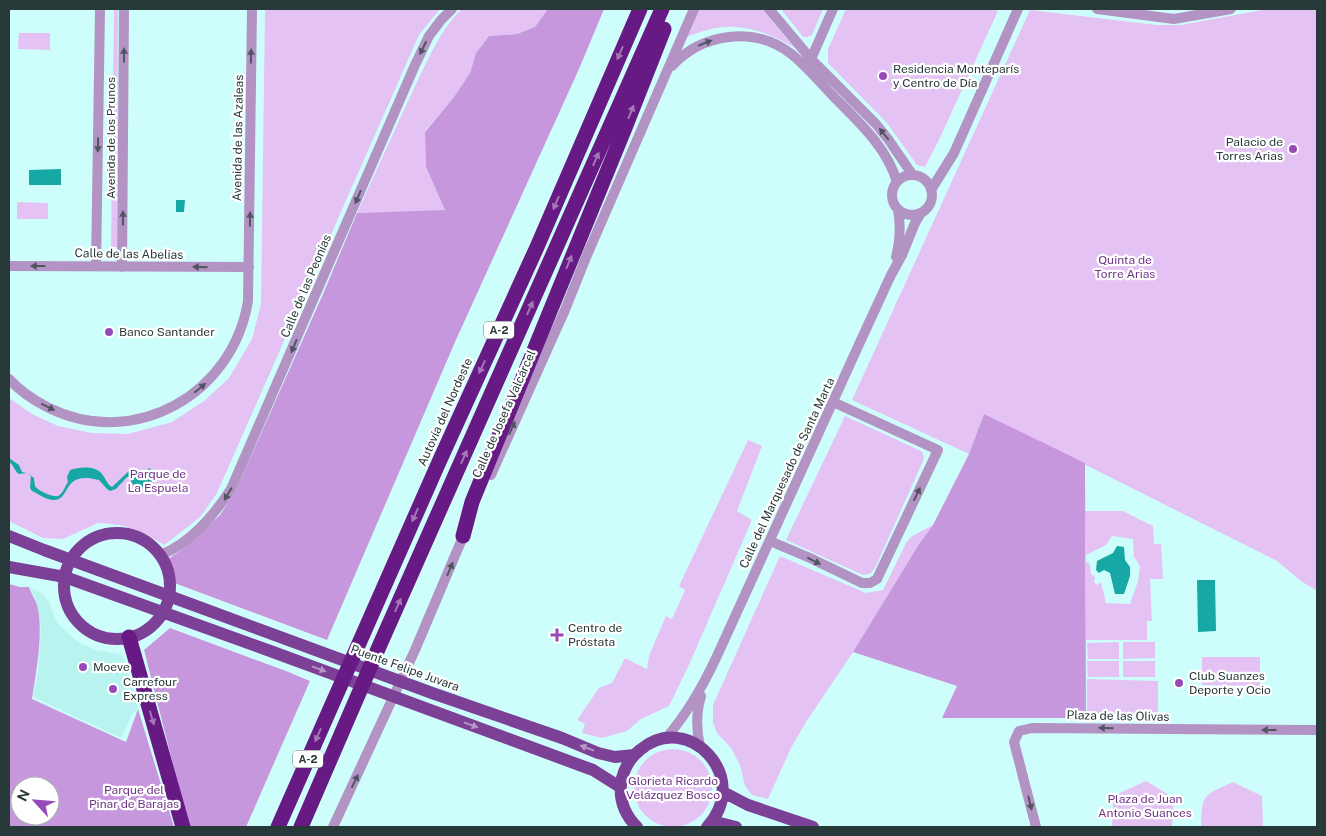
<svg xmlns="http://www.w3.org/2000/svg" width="1326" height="836" font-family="'Public Sans',sans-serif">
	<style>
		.built { fill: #b9f3f0 }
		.green { fill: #e4c3f4 }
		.forest { fill: #c797dd; fill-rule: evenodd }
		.water { fill: #17a8a5 }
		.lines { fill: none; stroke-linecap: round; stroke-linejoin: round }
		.minor { stroke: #b393c3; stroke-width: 10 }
		.major { stroke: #7c4096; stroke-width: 12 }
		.highway { stroke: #681a84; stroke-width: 15 }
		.oneway { fill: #515562 }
		.oneway2 { fill: #a476b5 }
		.oneway3 { fill: #b796c5 }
		.poi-dot { fill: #9849b9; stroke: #fff; stroke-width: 2 }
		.labels { text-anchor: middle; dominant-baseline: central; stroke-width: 4.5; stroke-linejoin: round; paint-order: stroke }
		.shield { fill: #fff; stroke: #687574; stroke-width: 1 }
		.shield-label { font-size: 11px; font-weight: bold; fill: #273a39 }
		.poi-label { font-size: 12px; fill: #273a39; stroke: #fff; text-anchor: start }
		.street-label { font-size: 12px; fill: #273a39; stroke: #fff }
		.park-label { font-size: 12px; fill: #6f3587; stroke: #fff }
	</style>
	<rect width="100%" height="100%" fill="#cefefb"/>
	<!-- built -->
	<path class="built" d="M 30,587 L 43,594 L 49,602 L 54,616 L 60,626 L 78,642 L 96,650 L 119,654 L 124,657 L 138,708 L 133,713 L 121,738 L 33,697 L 38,672 L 41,628 L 35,597 Z"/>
	<!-- green -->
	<path class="green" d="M 114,9 L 118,9 L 117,247 L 111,247 Z
		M 265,9 L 440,9 L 419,35 L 217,493 L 201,516 L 189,526 L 164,545 L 146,534 L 125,526 L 111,524 L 98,523 L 63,539 L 43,538 L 9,521 L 9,398 L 32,414 L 58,426 L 92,433 L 128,434 L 172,422 L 204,401 L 229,378 L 252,339 L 261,304 Z
		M 462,9 L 548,9 L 535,27 L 517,34 L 489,36 L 476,53 L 470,73 L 454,97 L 425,131 L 426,167 L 446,211 L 357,213 C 377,170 396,126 416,84 C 429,58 441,28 462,9 Z
		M 698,9 L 764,9 L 771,20 L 794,47 C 766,32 740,21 707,30 C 699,32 692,35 684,38 Z
		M 781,9 L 823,9 L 812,35 L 808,37 L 803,37 Z
		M 846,9 L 991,9 L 998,11 L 938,142 L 925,167 L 917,165 L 887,123 L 828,63 L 828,49 Z
		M 1267,9 L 1317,9 L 1317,591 L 1301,581 L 1277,561 L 984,414 L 969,454 L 852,400 L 1030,10 L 1157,25 L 1181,25 Z
		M 19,33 L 50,33 L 50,50 L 18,49 Z
		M 17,202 L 48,203 L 48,219 L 17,219 Z
		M 845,416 L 921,451 L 923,454 L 924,459 L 875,568 L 870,574 L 863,575 L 786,540 Z
		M 748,440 L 762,446 L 737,511 L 752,520 L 688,667 L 669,706 L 641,719 L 627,731 L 602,738 L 582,733 L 585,724 L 577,720 L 599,688 L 612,683 L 625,658 L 647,669 L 649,656 L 666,616 L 672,619 L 685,590 L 679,586 Z
		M 1085,511 L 1123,511 L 1153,526 L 1154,544 L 1161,544 L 1163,579 L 1150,579 L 1152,621 L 1147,621 L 1147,640 L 1086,640 L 1086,561 L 1090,565 L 1091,574 L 1095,577 L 1094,582 L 1097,585 L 1101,582 L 1106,603 L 1130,604 L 1138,581 L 1140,566 L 1134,557 L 1133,539 L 1112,536 L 1106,545 L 1086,555 Z
		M 933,525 L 919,544 L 853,652 L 806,722 L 791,748 L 768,799 L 752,795 L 745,786 L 740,765 L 731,748 L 717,733 L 713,723 L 713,705 L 780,556 L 866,593 L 883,590 L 906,543 L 912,536 Z
		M 1119,642 L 1119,659 L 1088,659 L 1087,643 Z
		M 1123,642 L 1155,642 L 1155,658 L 1123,659 Z
		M 1202,657 L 1260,657 L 1260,686 L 1202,685 Z
		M 1087,661 L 1119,661 L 1119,677 L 1088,677 Z
		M 1123,661 L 1155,661 L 1155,677 L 1123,677 Z
		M 1087,679 L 1158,681 L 1158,715 L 1087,714 Z
		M634 788a39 39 0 1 1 78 0a39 39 0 1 1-78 0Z
		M 1146,781 L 1174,798 L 1172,827 L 1112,827 L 1113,803 L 1120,793 Z
		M 1233,782 L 1262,796 L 1263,827 L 1201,827 C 1202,793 1203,796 1233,782 Z"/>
	<!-- forest -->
	<path class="forest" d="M 548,9 L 604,9 L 579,69 L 455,342 L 327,640 L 169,581 L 168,559 L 184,548 L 220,515 L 235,492 L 323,294 L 357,213 L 445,210 L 426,167 L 425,132 L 454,97 L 470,73 L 476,53 L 489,36 L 517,34 L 535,27 Z
		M 984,414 L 1085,463 L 1086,718 L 942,718 L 957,686 L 853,652 L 919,544 L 933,525 L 969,454 Z
		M 9,584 L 20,587 L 29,587 C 31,593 35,599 37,605 C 44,631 36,673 32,699 L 126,742 L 138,709 L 174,827 L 9,827 ZM 20,786 L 50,786 L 50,816 L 20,816 Z
		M 170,628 L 286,671 L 310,681 L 246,827 L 189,827 L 144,650 Z"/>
	<!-- water -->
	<path class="water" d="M 61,169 L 61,185 L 29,185 L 29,170 Z
		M 176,200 L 185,200 L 184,212 L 176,212 Z
		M 9,458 L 19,465 L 22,472 C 28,473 30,475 34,478 C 34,479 35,486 35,486 C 38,491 54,498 58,496 C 63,494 65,486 68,482 L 67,477 L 70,470 C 80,467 95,465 102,474 C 106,479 107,484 112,487 L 130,470 C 140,476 141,476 149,468 L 153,471 L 155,480 L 147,488 C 140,488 137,487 131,483 L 131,478 L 129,477 L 127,477 L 116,489 L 110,491 L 107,489 L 99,480 C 61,470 72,499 54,500 C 46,500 39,494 32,491 L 30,488 L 31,475 L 26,473 L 19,474 C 14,471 15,466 9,462 Z
		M 1117,546 L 1124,547 L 1125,560 L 1130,567 L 1130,576 L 1124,594 L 1115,594 L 1110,573 L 1104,570 L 1099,573 L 1096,570 L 1097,561 L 1113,553 Z
		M 1197,580 L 1215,580 L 1216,631 L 1198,632 Z"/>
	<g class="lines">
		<!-- minor -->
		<path class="minor" d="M 769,9 L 811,59 L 876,124 L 888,139 L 912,174
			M 1097,9 L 1174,19 L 1231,9
			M 811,59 L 833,9
			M 672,66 C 702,33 754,26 790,53 C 807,66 821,84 836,99 C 860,123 887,148 897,182
			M892 195a20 20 0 1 1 40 0a20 20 0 1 1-40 0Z
			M 931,190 L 954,153 L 1018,9
			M 896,257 C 900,241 901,226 898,210
			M 9,266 L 249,267
			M 96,266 L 100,9
			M 122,267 L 124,9
			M 9,379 C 20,391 33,400 49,408 C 135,450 233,394 248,301 L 252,9
			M 491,475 L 565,310 L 587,255 L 694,9
			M 770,541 L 810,558 L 862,583 L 870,583 L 877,579 L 938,450 L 833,402
			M 160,555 C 189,545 215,514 231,489 L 415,65 L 429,36 L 441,20 L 452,9
			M 666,738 C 688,713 703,686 717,656 L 861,340 L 891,275 L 902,255 L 915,223 L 921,213
			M 700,746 C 696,729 696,713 701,696
			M 333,827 L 415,650 L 465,532
			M 1036,827 L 1014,742 L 1019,731 L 1032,728 L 1317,730"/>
		<!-- major -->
		<path class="major" d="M64 586a53 53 0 1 1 106 0a53 53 0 1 1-106 0Z
			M 9,536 L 44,550 L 169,596 L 432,693 L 562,738 L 598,753 L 615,757 L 634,755
			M 9,567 L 65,577 L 273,652 L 593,770 L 620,787
			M 723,792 L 748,805 L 813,827
			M 712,821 L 736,827
			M 637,827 C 624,814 618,797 622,778 C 625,767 631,757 640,750 C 688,709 753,778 707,827"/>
		<!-- highway -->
		<path class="highway" d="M 463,536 L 472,502 L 625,128 L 664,29
			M 129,637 L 183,827
			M 278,827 L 439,462 L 537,247 L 640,9
			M 301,827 L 378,649 L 662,9"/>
	</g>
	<!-- one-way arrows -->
	<defs><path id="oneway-solid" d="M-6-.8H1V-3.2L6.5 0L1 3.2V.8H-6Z" transform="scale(1.25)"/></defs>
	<g class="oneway">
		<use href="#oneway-solid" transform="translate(705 43) rotate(-22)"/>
		<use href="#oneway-solid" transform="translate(423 48) rotate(116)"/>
		<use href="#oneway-solid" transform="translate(124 55) rotate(-90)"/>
		<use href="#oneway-solid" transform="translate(251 56) rotate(-89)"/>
		<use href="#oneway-solid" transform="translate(884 134) rotate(-129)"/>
		<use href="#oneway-solid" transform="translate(98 145) rotate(91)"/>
		<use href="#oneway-solid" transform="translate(358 197) rotate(113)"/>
		<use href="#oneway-solid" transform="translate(123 218) rotate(-90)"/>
		<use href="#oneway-solid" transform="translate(250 219) rotate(-89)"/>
		<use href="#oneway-solid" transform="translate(38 266) rotate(180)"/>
		<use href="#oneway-solid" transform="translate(200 267) rotate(-179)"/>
		<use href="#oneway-solid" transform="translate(294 346) rotate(113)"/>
		<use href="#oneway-solid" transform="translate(200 388) rotate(-40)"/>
		<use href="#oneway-solid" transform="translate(48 407) rotate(26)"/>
		<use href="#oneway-solid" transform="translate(512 428) rotate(-66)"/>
		<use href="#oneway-solid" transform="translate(228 494) rotate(121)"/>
		<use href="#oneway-solid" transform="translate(917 494) rotate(-64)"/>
		<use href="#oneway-solid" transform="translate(814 561) rotate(26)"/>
		<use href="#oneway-solid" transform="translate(450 569) rotate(-67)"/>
		<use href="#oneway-solid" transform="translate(1106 728) rotate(-179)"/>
		<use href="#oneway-solid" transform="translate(1269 730) rotate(-180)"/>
		<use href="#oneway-solid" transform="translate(355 781) rotate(-64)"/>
		<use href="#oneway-solid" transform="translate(1030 803) rotate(76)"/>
	</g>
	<g class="oneway2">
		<use href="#oneway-solid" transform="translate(620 53) rotate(113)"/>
		<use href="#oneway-solid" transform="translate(631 112) rotate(-68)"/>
		<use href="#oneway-solid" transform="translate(596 159) rotate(-66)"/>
		<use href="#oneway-solid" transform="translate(556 203) rotate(113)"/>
		<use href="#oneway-solid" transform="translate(569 262) rotate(-68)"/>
		<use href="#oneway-solid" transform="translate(530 308) rotate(-66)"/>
		<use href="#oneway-solid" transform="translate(482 367) rotate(115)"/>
		<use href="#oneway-solid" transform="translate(464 457) rotate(-66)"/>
		<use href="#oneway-solid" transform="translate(415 515) rotate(114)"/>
		<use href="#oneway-solid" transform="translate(398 605) rotate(-66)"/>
		<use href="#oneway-solid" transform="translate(152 718) rotate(73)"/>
		<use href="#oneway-solid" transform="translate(318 735) rotate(114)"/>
	</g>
	<g class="oneway3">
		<use href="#oneway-solid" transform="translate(319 669) rotate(20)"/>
		<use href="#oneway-solid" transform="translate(471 725) rotate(20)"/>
		<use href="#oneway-solid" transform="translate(587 748) rotate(-159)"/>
	</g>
	<!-- markers -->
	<g class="poi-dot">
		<circle cx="883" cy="76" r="5"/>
		<circle cx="1293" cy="149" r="5"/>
		<circle cx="109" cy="332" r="5"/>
		<path d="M554.5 627.5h5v5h5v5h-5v5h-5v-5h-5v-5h5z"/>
		<circle cx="83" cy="667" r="5"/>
		<circle cx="1179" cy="683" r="5"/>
		<circle cx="113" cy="689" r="5"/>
	</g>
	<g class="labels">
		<!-- shield labels -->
		<g class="shield">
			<rect x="484" y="321.5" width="30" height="17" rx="4"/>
			<rect x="293" y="750.5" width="30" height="17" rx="4"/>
		</g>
		<g class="shield-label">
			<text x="499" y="330">A-2</text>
			<text x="308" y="759">A-2</text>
		</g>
		<!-- poi labels -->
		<g class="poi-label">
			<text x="893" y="69">Residencia Monteparís<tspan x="893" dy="14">y Centro de Día</tspan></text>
			<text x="1283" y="142" text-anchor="end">Palacio de<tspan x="1283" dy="14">Torres Arias</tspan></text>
			<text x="119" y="332">Banco Santander</text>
			<text x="568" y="628">Centro de<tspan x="568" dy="14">Próstata</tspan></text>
			<text x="93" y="667">Moeve</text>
			<text x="1189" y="676">Club Suanzes<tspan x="1189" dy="14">Deporte y Ocio</tspan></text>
			<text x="123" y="682">Carrefour<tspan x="123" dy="14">Express</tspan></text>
		</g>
		<!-- street labels -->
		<g class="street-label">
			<text transform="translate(111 138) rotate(-90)">Avenida de los Prunos</text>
			<text transform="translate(238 138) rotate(-89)">Avenida de las Azaleas</text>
			<text transform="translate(129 254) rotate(1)">Calle de las Abelias</text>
			<text transform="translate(306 286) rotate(-67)">Calle de las Peonías</text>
			<text transform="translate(445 412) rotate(-66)">Autovía del Nordeste</text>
			<text transform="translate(504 414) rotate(-66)">Calle de Josefa Valcárcel</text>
			<text transform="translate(787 473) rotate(-65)">Calle del Marquesado de Santa Marta</text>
			<text transform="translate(405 668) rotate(20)">Puente Felipe Juvara</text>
			<text transform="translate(1118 716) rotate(1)">Plaza de las Olivas</text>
		</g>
		<!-- park labels -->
		<g class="park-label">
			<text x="1125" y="260">Quinta de<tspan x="1125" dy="14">Torre Arias</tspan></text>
			<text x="158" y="474">Parque de<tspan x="158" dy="14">La Espuela</tspan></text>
			<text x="673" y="781">Glorieta Ricardo<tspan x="673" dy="14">Velázquez Bosco</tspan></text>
			<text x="134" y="790">Parque del<tspan x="134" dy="14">Pinar de Barajas</tspan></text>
			<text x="1145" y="799">Plaza de Juan<tspan x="1145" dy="14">Antonio Suances</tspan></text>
		</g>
	</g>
	<!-- border -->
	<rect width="1326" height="836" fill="none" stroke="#273a39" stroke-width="20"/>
	<!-- north arrow -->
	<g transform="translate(35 801) rotate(296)"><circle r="24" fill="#ffffff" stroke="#a9b0b0"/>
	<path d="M0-4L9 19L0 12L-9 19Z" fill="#9849b9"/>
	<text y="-8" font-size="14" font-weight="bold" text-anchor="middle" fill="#273a39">N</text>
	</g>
</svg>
